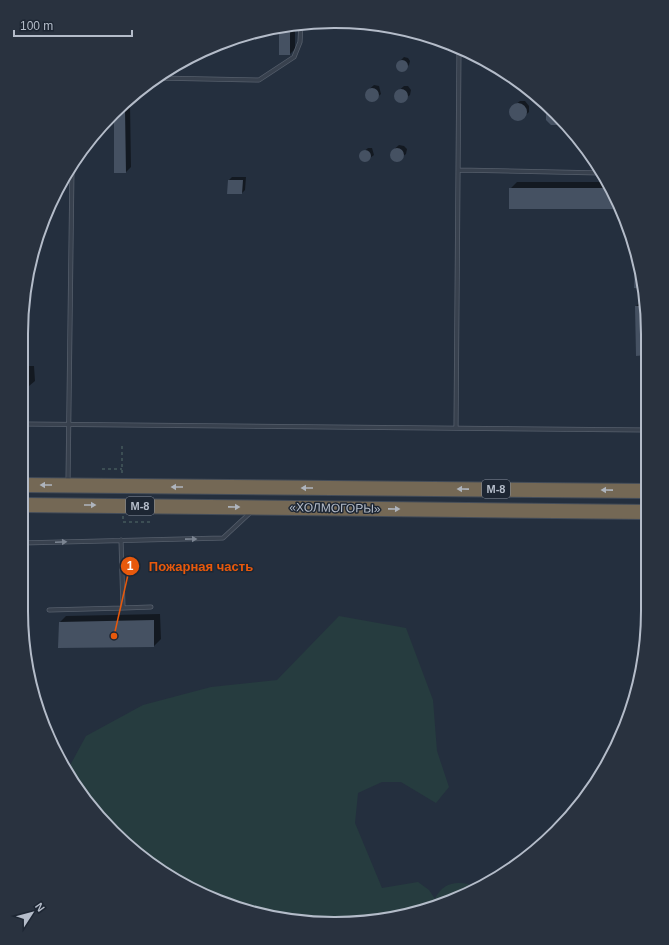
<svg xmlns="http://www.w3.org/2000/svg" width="669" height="945" font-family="Arial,sans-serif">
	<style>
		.green { fill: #263c3f }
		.shadow { fill: #0007 }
		.building { fill: #455162 }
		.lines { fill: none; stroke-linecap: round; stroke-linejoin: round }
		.lane-casing { stroke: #565f6c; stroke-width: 5 }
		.highway-casing { stroke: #434c59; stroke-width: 16 }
		.path { stroke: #44595c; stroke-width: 1.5; stroke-dasharray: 3 3; stroke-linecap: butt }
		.lane { stroke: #38414e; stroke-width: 3.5 }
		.highway { stroke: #746855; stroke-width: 14 }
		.oneway { fill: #aeb4bd }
		.oneway2 { fill: #7c8592 }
		.labels { text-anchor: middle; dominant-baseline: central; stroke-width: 3; stroke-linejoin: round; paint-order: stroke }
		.shield { fill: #1d2633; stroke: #878f9c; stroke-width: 1 }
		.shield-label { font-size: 11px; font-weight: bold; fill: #b4bcc9 }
		.street-label { font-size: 12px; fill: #b4bcc9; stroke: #1d2633 }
		.rim { fill: none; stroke: #b4bcc9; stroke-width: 2 }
		.leader { fill: none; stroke: #e8590c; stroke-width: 1.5 }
		.callout-dot { fill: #e8590c; stroke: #1d2633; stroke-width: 1.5 }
		.mark-label { font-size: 12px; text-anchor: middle; font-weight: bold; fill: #fff }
		.callout-label { font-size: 13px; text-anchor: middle; font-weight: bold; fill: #e8590c; stroke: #1d2633; stroke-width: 3; stroke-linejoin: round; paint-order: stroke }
	</style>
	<rect width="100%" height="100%" fill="#242f3e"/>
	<!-- green -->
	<path class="green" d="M 339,616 L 406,628 L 433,700 L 437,751 L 449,787 L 436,803 L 401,782 L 382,782 L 358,793 L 355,823 L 382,888 L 418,882 L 429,890 L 435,899 C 443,880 462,880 479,888 L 473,892 L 376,921 L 293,921 L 214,900 L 128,846 L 74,784 L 67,771 L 86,736 L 143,705 L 211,687 L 277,680 Z"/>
	<!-- shadow -->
	<path class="shadow" d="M 295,24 L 295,49 L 290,54 L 280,27 Z
		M 404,57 L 408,58 L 410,61 L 409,65 L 402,71 L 399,70 L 397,64 Z
		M 374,85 L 379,86 L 381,94 L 373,101 L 369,100 L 366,97 L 366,92 Z
		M 404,86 L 408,86 L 411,90 L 410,95 L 402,101 L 398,101 L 395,97 L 396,93 Z
		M 520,101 L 525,101 L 529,106 L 529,112 L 520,120 L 514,119 L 510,114 L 511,108 Z
		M 124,104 L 130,104 L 131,167 L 126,172 L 115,172 L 115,114 Z
		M 399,145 L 404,146 L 407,149 L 406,154 L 398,160 L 393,159 L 391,156 L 392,151 Z
		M 368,148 L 372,148 L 374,155 L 366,161 L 362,160 L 361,154 Z
		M 232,177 L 246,177 L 245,190 L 242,193 L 229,180 Z
		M 517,182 L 606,182 L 616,196 L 510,189 Z
		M 642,301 L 645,301 L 646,354 L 636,306 Z
		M 25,366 L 34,366 L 35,381 L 29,386 L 25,386 Z
		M 160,614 L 161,639 L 154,646 L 60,622 L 66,616 Z"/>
	<!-- building -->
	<path class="building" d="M 290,24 L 290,55 L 279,55 L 279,27 Z
		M396 66a6 6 0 1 1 12 0a6 6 0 1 1-12 0Z
		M365 95a7 7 0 1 1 14 0a7 7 0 1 1-14 0Z
		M394 96a7 7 0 1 1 14 0a7 7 0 1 1-14 0Z
		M509 112a9 9 0 1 1 18 0a9 9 0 1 1-18 0Z
		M 550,108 L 563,121 L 558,125 L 551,125 L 546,120 L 546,114 Z
		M 120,109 L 125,109 L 126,173 L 114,173 L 114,116 Z
		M390 155a7 7 0 1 1 14 0a7 7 0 1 1-14 0Z
		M359 156a6 6 0 1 1 12 0a6 6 0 1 1-12 0Z
		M 228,180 L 243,180 L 242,194 L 227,194 Z
		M 509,188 L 611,188 L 616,196 L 620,209 L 509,209 Z
		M 635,264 L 636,264 L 644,289 L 634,288 Z
		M 635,306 L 645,306 L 646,355 L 636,356 Z
		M 154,620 L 154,647 L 58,648 L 59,622 Z"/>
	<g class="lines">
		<defs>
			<path id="lane" d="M 157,78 L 259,80 L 294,57 L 300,42 L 301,23
				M 458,170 L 601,173
				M 24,424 L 646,430
				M 456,428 L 459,48
				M 68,482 L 72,167
				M 22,543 L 223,538 L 251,512
				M 123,608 L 151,607
				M 49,610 L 123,608 L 121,540"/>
			<path id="highway" d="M 23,485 L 646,491
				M 23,505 L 647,512"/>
		</defs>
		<!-- lane casing -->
		<use href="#lane" class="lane-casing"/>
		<!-- highway casing -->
		<use href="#highway" class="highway-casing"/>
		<!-- path -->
		<path class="path" d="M 122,446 L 122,475
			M 102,469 L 122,469
			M 123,516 L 123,522 L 150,522"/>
		<!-- lane -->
		<use href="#lane" class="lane"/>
		<!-- highway -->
		<use href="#highway" class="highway"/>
	</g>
	<!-- one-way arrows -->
	<defs><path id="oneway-solid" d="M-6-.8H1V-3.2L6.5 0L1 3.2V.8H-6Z"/></defs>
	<g class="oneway">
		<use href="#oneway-solid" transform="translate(46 485) rotate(-180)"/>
		<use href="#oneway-solid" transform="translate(177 487) rotate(-180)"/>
		<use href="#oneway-solid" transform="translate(307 488) rotate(-180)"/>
		<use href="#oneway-solid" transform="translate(463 489) rotate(-179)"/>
		<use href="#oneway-solid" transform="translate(607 490) rotate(-179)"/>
		<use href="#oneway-solid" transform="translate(90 505)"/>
		<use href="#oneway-solid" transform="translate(234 507) rotate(1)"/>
		<use href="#oneway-solid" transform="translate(394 509) rotate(1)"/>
	</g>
	<g class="oneway2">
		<use href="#oneway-solid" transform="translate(191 539) rotate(-1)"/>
		<use href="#oneway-solid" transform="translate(61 542) rotate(-2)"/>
	</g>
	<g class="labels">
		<!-- shield labels -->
		<g class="shield">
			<rect x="482" y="480" width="28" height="18" rx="3"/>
			<rect x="126" y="497" width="28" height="18" rx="3"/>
		</g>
		<g class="shield-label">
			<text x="496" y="489">М-8</text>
			<text x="140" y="506">М-8</text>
		</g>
		<!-- street labels -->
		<g class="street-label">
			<text transform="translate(335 508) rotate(1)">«ХОЛМОГОРЫ»</text>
		</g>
	</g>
	<!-- crop -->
	<path d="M0 0H669V945H0ZM334 28H335A306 306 0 0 1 641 334V611A306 306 0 0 1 335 917H334A306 306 0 0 1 28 611V334A306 306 0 0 1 334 28Z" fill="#29323f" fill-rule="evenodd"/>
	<path class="rim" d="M334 28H335A306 306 0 0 1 641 334V611A306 306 0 0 1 335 917H334A306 306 0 0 1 28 611V334A306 306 0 0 1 334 28Z"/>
	<!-- callouts -->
	<path class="leader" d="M114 636L130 566"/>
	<g class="callout-dot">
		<circle cx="114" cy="636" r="4"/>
		<circle cx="130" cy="566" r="10"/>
	</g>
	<g class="mark-label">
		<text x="130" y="570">1</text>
	</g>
	<g class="callout-label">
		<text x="201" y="571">Пожарная часть</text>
	</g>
	<!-- north arrow -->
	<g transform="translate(32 913) rotate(54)" stroke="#1d2633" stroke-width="3" paint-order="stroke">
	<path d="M0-3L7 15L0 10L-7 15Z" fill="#b4bcc9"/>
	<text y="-6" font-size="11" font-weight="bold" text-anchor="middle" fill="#b4bcc9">N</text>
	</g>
	<!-- scale -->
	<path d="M14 30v6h118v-6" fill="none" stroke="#b4bcc9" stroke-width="2"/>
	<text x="20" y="30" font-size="12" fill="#b4bcc9" stroke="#1d2633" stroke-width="3" paint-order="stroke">100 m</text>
</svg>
